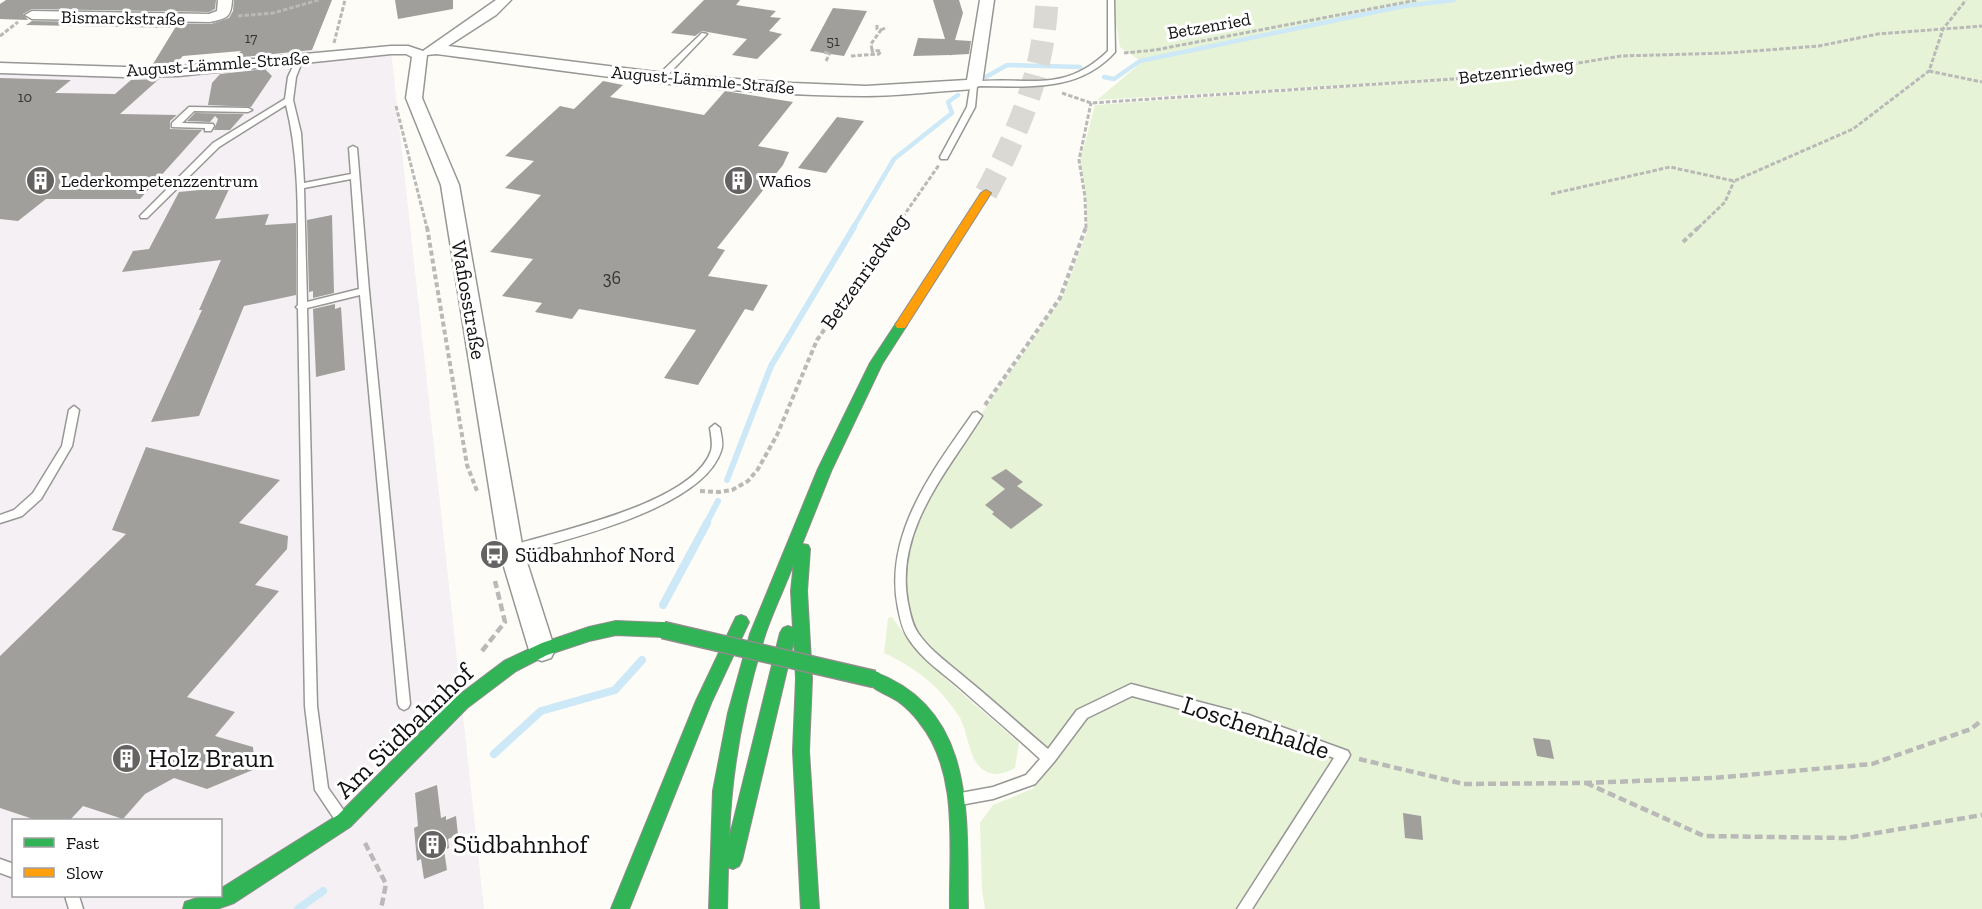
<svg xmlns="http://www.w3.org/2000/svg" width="1982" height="909" font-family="'Zilla Slab',serif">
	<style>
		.industrial { fill: #f5f0f3; fill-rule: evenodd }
		.green { fill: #e7f3d7 }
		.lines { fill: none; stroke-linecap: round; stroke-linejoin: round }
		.stream-far2 { stroke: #cde8f7; stroke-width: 4.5 }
		.stream-far1 { stroke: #cde8f7; stroke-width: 6 }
		.stream { stroke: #cde8f7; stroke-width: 8 }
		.building { fill: #a19f9c }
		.primary-tunnel { stroke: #dad9d4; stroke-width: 23; stroke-dasharray: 23 12; stroke-linecap: butt }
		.lane-casing { stroke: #979795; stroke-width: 3 }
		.street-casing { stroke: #979795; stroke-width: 3 }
		.fast-casing { stroke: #8e8d8b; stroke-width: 2 }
		.slow-casing { stroke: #8e8d8b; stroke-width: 2 }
		.path-far2 { stroke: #b9b9b8; stroke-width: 3; stroke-dasharray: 4.5 2; stroke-linecap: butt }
		.path-far1 { stroke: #b9b9b8; stroke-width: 4; stroke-dasharray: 5 3; stroke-linecap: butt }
		.path { stroke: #b9b9b8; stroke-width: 4.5; stroke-dasharray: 8 4; stroke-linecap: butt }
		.lane { fill: #fffffe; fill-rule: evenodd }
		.street { fill: #fffffe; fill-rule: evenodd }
		.fast { fill: #30b455; fill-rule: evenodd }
		.slow { fill: #ff9f0a; fill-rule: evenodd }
		.fast-bridge-casing { stroke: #8e8d8b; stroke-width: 19; stroke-linecap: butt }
		.fast-bridge { stroke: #30b455; stroke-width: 16 }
		.labels { text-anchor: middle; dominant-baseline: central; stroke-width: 6; stroke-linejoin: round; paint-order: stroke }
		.far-number-label { font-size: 15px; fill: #353434 }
		.far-street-label { font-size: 18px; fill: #111; stroke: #fff }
		.far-poi-label { font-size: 18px; fill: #111; stroke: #fff; text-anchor: start }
		.number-label { font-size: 18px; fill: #353434 }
		.street-label { font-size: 21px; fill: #111; stroke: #fff }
		.poi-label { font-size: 21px; fill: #111; stroke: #fff; text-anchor: start }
		.near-street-label { font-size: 26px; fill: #111; stroke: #fff }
		.near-poi-label { font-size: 26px; fill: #111; stroke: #fff; text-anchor: start }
	</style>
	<rect width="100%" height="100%" fill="#fdfcf7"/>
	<!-- industrial -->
	<path class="industrial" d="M 304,50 L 391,50 L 484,909 L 0,909 L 0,68 L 178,71 ZM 14,820 L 220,820 L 220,896 L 14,896 Z"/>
	<!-- green -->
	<path class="green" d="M 1112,0 L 1982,0 L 1982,909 L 985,909 L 982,890 L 980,823 L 993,805 L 1034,788 L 1031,782 L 1049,756 L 914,634 L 904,604 L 904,552 L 938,476 L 1062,298 L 1087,232 L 1086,198 L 1080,161 L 1095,105 L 1488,77 L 1097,100 L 1142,62 L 1120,47 Z
		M 892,617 C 924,666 976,704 1019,743 L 1015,768 C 1005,773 996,777 985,771 C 968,761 969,734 960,718 C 941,687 916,668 884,653 L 888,618 Z"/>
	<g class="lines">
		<!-- stream-far2 -->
		<path class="stream-far2" d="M 986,77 L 1007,65 L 1080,67
			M 1104,77 L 1114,79 L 1140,61 L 1404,6 L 1454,0
			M 853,228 L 894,159 L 952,113 L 948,102 L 958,95"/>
		<!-- stream-far1 -->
		<path class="stream-far1" d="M 727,480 L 771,366 L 854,227
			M 706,524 L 718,501"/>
		<!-- stream -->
		<path class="stream" d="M 663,605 L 707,523
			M 494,754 L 541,711 L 615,690 L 642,660
			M 298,909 L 323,891"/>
	</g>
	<!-- building -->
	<path class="building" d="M 6,0 L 216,0 L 215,9 L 209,12 L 32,9 L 23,14 L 28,20 L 0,19 L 0,4 Z
		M 234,0 L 332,0 L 312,50 L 234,58 L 241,51 L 183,56 L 175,64 L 153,64 L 175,28 L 26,25 L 32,21 L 211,24 L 229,18 L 233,11 Z
		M 395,0 L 453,0 L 453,9 L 398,19 Z
		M 704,0 L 740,0 L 736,5 L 776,11 L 770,17 L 781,18 L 769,31 L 782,34 L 757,59 L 732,55 L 747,39 L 702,31 L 695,36 L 671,33 Z
		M 933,0 L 959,0 L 963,13 L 955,40 L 971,41 L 969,54 L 951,55 L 951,56 L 950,55 L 913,56 L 918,38 L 945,39 Z
		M 833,8 L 867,11 L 844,56 L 810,51 Z
		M 265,69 L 272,76 L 251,107 L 208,105 L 212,83 L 220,74 Z
		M 0,78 L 71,80 L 55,93 L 115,94 L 131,80 L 159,79 L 120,114 L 177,115 L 187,106 L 170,121 L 170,129 L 202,130 L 140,199 L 46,199 L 18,221 L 0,219 Z
		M 603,81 L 623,85 L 610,97 L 704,115 L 725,91 L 793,102 L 758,146 L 789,152 L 783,165 L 717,248 L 725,250 L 708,276 L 768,285 L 753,311 L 745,309 L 698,385 L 664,378 L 696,330 L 579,309 L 572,319 L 535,312 L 542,303 L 502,296 L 533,259 L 490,252 L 541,195 L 505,188 L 534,161 L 505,156 L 560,106 L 574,109 Z
		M 195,113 L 244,114 L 230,130 L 214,130 L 218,119 L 215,116 L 210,122 L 187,121 Z
		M 837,117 L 864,121 L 826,173 L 798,168 Z
		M 230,187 L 215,219 L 269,214 L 265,225 L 296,223 L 296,295 L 244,306 L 199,416 L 151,422 L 202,310 L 199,310 L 221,260 L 122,272 L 133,251 L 149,249 L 179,192 Z
		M 332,215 L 334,293 L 313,298 L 313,291 L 309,292 L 307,220 Z
		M 335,304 L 335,309 L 341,307 L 345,370 L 316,377 L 313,309 Z
		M 146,447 L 280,480 L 239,523 L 288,536 L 287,549 L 255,585 L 279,591 L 187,697 L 235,712 L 215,736 L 253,747 L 255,769 L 207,789 L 174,778 L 145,794 L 123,819 L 83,806 L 70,820 L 36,820 L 0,808 L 0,656 L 126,534 L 112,530 Z
		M 1006,469 L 1023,482 L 1017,486 L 1043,505 L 1011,529 L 992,514 L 994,512 L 985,505 L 1005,489 L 991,478 Z
		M 1533,738 L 1550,740 L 1554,759 L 1537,756 Z
		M 437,785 L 441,818 L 446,816 L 446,820 L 456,816 L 458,835 L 448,839 L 449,848 L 444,850 L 447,870 L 424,879 L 421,859 L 417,861 L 414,828 L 418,826 L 415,793 Z
		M 1403,813 L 1421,816 L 1423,840 L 1405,838 Z"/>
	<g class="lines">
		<!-- primary-tunnel -->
		<path class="primary-tunnel" d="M 986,193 C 1019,131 1044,71 1047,0"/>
		<defs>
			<path id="lane" d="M 1108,0 L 1114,0 L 1115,52 C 1078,93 1028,86 977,86 L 975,107 L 948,157 L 947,159 L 941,159 L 940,157 L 967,107 L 971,82 C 1027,75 1061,96 1108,51 Z
				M 702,33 L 707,34 L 663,80 L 657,80 L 657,76 Z
				M 297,58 L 303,59 L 296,77 L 293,100 L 301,133 L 304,183 L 351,174 L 349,148 L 353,146 L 357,148 L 369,291 L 410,704 L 408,708 L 404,710 L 400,708 L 398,704 L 360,295 L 307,308 L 317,706 L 328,788 L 347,815 L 345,820 L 340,822 L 335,820 L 315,790 L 305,706 L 298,309 L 296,307 L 298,305 C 297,239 302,168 286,105 L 219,147 L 147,218 L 141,218 L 140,216 L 213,143 L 285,99 L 288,77 ZM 351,179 L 359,289 L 307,302 L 304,188 Z
				M 189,107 L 248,108 L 252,110 L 248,112 L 194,111 L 182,123 L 213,124 L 214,126 L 211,131 L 205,131 L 205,128 L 172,127 L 172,123 Z
				M 74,406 L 79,410 L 72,446 L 41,499 L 22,516 L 0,523 L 0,515 L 14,510 L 33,493 L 62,446 L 69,410 Z
				M 977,412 L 982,416 C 947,472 894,531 908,603 C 910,613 912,624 918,633 C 931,652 951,665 968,680 C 995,702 1021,726 1048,749 L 1077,710 L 1131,684 L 1249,715 L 1348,751 L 1350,755 L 1348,759 L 1252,909 L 1237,909 L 1334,758 L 1249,727 L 1132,696 L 1087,718 L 1054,762 L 1035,784 L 993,799 L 960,805 L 955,804 L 953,799 L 955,794 L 993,787 L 1026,775 L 1040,759 C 1014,735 987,712 961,689 C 943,673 921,659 908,638 C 902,629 900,618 898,608 C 883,535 933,470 973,413 Z
				M 715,424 L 720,428 C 721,435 724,444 721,451 C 702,509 565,540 511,555 L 507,553 L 505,550 L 507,547 C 556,531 693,504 711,451 C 713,444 711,435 710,428 Z
				M 0,859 L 14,864 L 14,878 L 0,873 Z
				M 65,896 L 79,896 L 83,909 L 69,909 Z"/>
			<path id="street" d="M 218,0 L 232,0 C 231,18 227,18 210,22 L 32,19 L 25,15 L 32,11 L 209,14 L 217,11 Z
				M 496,0 L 511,0 L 496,15 L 448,46 L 680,75 L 792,83 L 866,86 L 967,80 L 980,0 L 994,0 L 982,84 L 974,89 C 938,91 901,96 865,96 C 722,96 578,72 436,54 L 427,55 L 422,98 L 459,185 L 523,550 L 555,650 L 551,658 L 542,661 L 533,658 L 529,650 L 499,550 L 441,185 L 406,98 L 412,57 L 406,54 L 391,54 L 178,76 L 124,77 L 0,73 L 0,63 L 124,67 L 178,66 L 391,46 L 408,46 L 423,51 Z"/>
			<path id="fast" d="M 901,321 L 907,325 L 882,364 L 832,469 L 802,544 L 808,545 L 810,549 L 807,591 L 812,679 L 809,751 L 819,909 L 801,909 L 793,751 L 796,679 L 794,640 L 742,860 L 739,866 L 733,869 L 728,867 L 727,909 L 709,909 L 713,791 L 728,713 L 750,634 L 818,469 L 870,363 L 897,322 ZM 794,563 L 791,591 L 793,628 L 788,626 L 783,628 L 780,633 L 729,839 C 731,769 744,702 765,635 C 773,611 785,587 794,563 Z
				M 741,615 L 746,617 L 749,622 L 712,701 L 629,909 L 611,909 L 696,701 L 736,617 Z
				M 616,621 L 663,623 L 668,625 L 671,630 L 668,635 L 663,637 L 616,635 L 589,641 L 547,655 L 516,671 L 467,708 L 350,827 L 234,903 L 217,909 L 183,909 L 185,902 L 203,896 L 220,896 L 220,889 L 338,815 L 455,698 L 504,661 L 542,643 L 589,627 Z
				M 874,672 C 978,710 966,820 968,909 L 950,909 C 949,848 960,772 919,722 C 913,714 907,708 899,702 C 890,695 871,690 866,679 L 868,674 Z"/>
			<path id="slow" d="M 986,190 L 991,193 L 905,328 L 897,328 L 895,325 L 897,322 L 981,193 Z"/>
		</defs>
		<!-- lane casing -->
		<use href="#lane" class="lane-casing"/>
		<!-- street casing -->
		<use href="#street" class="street-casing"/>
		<!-- fast casing -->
		<use href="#fast" class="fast-casing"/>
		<!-- slow casing -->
		<use href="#slow" class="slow-casing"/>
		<!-- path-far2 -->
		<path class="path-far2" d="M 238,16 L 273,13 L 319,0
			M 877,25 L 877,29 L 881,30
			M 881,30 L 887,27
			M 0,36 L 18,22
			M 334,43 L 345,0
			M 872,50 L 871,44 L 881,30
			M 824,52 L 830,54
			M 1124,53 L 1155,50 L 1417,0
			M 851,56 L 879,54 L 881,51 L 872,50 L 873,53
			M 826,61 L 830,53
			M 1929,71 L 1982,82
			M 1062,93 L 1091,103 L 1499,76 L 1621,56 L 1727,53 L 1819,46 L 1878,34 L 1982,26
			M 396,106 L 427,228
			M 1551,194 L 1670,167 L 1734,181 L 1853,129 L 1929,71 L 1943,29 L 1966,0
			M 895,228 L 939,165
			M 1086,228 L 1085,197 L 1079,160 L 1091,103
			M 1698,228 L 1725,202 L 1734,181"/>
		<!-- path-far1 -->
		<path class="path-far1" d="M 427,227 L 467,465 L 477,491
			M 1683,242 L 1699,227
			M 985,405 L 1060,298 L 1086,227
			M 700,491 L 719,492 L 732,490 L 748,481 L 758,469 L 777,435 L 817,340 L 896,227"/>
		<!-- path -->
		<path class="path" d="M 482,651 L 505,622 L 495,581
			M 1359,759 L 1464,784 L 1585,783 L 1713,778 L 1872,764 L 1971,729 L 1982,720
			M 1586,783 L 1704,836 L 1847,838 L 1982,815
			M 365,843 L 386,884 L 381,909"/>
		<!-- lane -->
		<use href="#lane" class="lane"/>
		<!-- street -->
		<use href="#street" class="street"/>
		<!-- fast -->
		<use href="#fast" class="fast"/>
		<!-- slow -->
		<use href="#slow" class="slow"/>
		<defs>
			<path id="fast-bridge" d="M 663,630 L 874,679"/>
		</defs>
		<!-- fast-bridge casing -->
		<use href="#fast-bridge" class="fast-bridge-casing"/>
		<!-- fast-bridge -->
		<use href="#fast-bridge" class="fast-bridge"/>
	</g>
	<!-- icons -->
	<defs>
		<symbol id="building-disc" viewBox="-11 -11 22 22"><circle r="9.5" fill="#646362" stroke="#fff"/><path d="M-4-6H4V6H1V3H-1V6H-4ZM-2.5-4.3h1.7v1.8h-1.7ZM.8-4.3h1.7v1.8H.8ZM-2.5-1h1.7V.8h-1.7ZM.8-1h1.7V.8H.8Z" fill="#fff"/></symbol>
		<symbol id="bus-disc" viewBox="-11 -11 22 22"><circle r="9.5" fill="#646362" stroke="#fff"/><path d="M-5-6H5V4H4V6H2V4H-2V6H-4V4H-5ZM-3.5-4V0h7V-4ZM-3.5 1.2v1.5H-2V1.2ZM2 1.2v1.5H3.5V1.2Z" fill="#fff"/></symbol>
	</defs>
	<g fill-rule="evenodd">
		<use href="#building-disc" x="24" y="164" width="33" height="33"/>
		<use href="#building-disc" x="722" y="164" width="33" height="33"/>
		<use href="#bus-disc" x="478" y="538" width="33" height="33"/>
		<use href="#building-disc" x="110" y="742" width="33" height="33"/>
		<use href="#building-disc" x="416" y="828" width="33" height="33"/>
	</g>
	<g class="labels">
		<!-- far-number labels -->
		<g class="far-number-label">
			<text x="251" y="38">17</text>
			<text x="833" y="41">51</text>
			<text x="25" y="97">10</text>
		</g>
		<!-- far-street labels -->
		<g class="far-street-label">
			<text transform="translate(123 18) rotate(1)">Bismarckstraße</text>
			<text transform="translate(1209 26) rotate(-10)">Betzenried</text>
			<text transform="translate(218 64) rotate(-4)">August-Lämmle-Straße</text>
			<text transform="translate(1516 71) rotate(-7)">Betzenriedweg</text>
			<text transform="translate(703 80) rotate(5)">August-Lämmle-Straße</text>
		</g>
		<!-- far-poi labels -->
		<g class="far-poi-label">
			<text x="61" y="181">Lederkompetenzzentrum</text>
			<text x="759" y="181">Wafios</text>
		</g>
		<!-- number labels -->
		<g class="number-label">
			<text x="612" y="278">36</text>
		</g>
		<!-- street labels -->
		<g class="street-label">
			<text transform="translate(864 271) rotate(-55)">Betzenriedweg</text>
			<text transform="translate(469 300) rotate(80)">Wafiosstraße</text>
		</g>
		<!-- poi labels -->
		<g class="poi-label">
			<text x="515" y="554">Südbahnhof Nord</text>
		</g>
		<!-- near-street labels -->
		<g class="near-street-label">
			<text transform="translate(1256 727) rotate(18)">Loschenhalde</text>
			<text transform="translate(404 731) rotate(-44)">Am Südbahnhof</text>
		</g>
		<!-- near-poi labels -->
		<g class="near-poi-label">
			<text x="148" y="758">Holz Braun</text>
			<text x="453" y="844">Südbahnhof</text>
		</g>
	</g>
	<!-- legend -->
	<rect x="12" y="819" width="210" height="78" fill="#ffffff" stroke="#a0a0a0" stroke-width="1.5"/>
	<rect x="24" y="838" width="30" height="9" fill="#30b455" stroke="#a0a0a0" stroke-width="1.5"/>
	<text x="66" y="849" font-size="18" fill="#111111">Fast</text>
	<rect x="24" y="868" width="30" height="9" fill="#ff9f0a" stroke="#a0a0a0" stroke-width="1.5"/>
	<text x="66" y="879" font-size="18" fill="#111111">Slow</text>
</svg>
